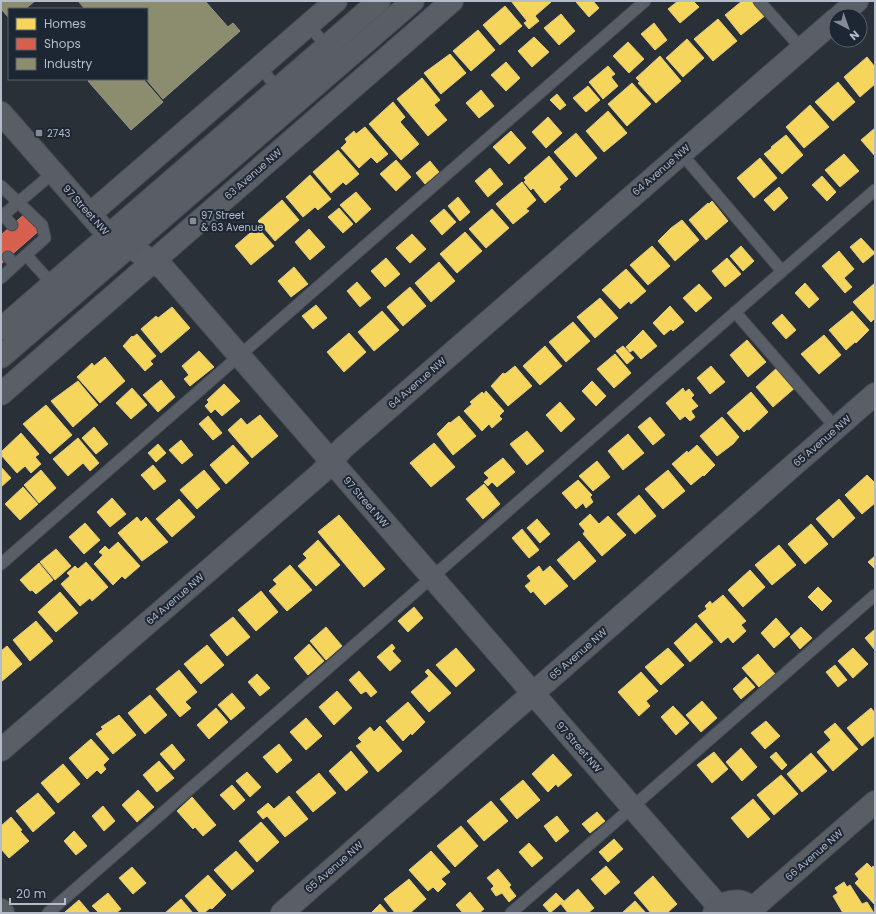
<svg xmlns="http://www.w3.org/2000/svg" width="876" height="914" font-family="Poppins,sans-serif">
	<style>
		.homes { fill: #f6d55c; stroke: #e2ce7d }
		.shops { fill: #d6604d; stroke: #cc7c72 }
		.industry { fill: #8c8c6e; stroke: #989a89 }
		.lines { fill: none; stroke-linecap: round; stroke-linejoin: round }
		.lane-casing { stroke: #484c53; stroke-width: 13 }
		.street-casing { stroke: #484c53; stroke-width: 24 }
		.secondary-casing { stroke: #484c53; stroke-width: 24 }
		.lane { stroke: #5a5e66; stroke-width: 11 }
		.street { stroke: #5a5e66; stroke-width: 22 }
		.secondary { stroke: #595d64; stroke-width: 22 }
		.poi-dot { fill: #848b96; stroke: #1d2633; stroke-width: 1.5 }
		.labels { text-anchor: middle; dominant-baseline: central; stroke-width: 4; stroke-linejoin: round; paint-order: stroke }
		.poi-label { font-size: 10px; fill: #b4bcc9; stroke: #1d2633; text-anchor: start }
		.street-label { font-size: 10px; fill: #b4bcc9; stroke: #1d2633 }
	</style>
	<rect width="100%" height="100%" fill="#2a3038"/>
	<!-- homes -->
	<path class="homes" d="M 511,1 L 551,1 L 551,2 L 535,16 L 539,21 L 529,29 L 524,23 L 527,21 Z
		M 578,1 L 593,1 L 599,8 L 589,17 L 576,2 Z
		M 678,1 L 693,1 L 699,7 L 680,23 L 668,9 Z
		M 742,1 L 757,1 L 767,14 L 741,35 L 725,15 Z
		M 505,6 L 522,26 L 500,45 L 483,25 Z
		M 561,14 L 575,31 L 559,45 L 544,28 Z
		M 718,19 L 737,41 L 713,61 L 694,39 Z
		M 654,23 L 667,40 L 655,50 L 641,34 Z
		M 478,30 L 495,50 L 471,71 L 453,51 Z
		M 534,37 L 549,52 L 532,67 L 518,51 Z
		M 687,39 L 704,58 L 683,77 L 666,58 Z
		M 628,42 L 644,59 L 629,73 L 613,56 Z
		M 450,54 L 466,73 L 441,94 L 424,73 Z
		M 660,56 L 681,81 L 656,103 L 638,83 L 640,82 L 636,78 Z
		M 867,57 L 875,67 L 875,84 L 860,97 L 844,77 Z
		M 506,62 L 520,78 L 506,91 L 491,75 Z
		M 608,66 L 615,74 L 611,77 L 618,86 L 603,99 L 589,82 Z
		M 422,78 L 440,100 L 434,105 L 447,120 L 428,136 L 397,99 Z
		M 838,82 L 855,102 L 833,121 L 815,102 Z
		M 632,83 L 651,104 L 627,126 L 608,104 Z
		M 588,86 L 600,100 L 586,112 L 573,98 Z
		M 481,90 L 494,106 L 479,118 L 466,103 Z
		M 557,94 L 566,105 L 560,110 L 550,100 Z
		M 393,102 L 405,117 L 400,122 L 419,144 L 401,160 L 369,124 Z
		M 810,105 L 829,127 L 804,148 L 786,127 Z
		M 608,111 L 627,133 L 604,152 L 586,131 Z
		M 548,117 L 562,133 L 546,148 L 532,132 Z
		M 365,127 L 388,154 L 377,163 L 371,157 L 359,168 L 341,148 L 347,142 L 345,139 L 354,131 L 356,134 Z
		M 875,128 L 875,156 L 861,140 Z
		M 511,131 L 526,148 L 509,164 L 493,147 Z
		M 576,133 L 597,158 L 576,177 L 554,152 Z
		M 786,135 L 803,155 L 782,174 L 764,154 L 772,148 L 771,147 Z
		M 338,150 L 359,174 L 346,185 L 343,182 L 331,193 L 313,172 Z
		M 844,154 L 859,171 L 840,187 L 825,170 Z
		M 549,156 L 568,179 L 559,187 L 561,189 L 545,203 L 533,188 L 531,190 L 524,182 L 526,180 L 524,178 Z
		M 760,158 L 777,178 L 754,198 L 737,178 Z
		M 396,160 L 411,177 L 396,191 L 380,174 Z
		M 430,161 L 439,172 L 425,184 L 416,173 Z
		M 490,168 L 503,184 L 488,197 L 475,181 Z
		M 310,175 L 331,199 L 318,210 L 315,207 L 303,217 L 286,197 Z
		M 822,176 L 836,192 L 827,201 L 812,185 Z
		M 522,182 L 536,200 L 526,209 L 529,211 L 513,224 L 496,204 Z
		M 779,187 L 788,198 L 774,211 L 764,200 Z
		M 356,192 L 371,209 L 356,223 L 340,205 Z
		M 458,197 L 470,212 L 460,221 L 448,206 Z
		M 282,200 L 299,220 L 275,241 L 258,221 Z
		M 712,201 L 728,221 L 706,240 L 689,220 L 708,203 L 709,204 Z
		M 339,208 L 353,224 L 343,233 L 328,217 Z
		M 444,209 L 456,222 L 442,235 L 430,221 Z
		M 492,209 L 509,228 L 486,248 L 469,229 Z
		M 682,220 L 699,240 L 675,261 L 658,241 L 671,228 Z
		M 257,227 L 274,246 L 251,265 L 235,246 Z
		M 309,229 L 325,247 L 310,260 L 295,242 Z
		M 465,232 L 482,251 L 457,273 L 440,254 Z
		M 412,234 L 426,249 L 410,263 L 396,248 Z
		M 861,238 L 875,253 L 863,263 L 850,247 Z
		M 652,246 L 670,266 L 648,285 L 630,265 Z
		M 741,246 L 754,261 L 743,271 L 730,256 Z
		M 839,251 L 854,269 L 844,278 L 852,287 L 845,293 L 822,266 Z
		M 386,258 L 400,274 L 385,287 L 371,271 Z
		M 727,258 L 741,274 L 725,287 L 712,271 Z
		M 439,262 L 455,281 L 431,302 L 415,283 Z
		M 294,267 L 308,284 L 291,297 L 278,281 Z
		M 626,269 L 646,291 L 631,304 L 629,301 L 620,309 L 602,290 Z
		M 357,282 L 371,298 L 360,307 L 347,291 Z
		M 805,283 L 819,299 L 809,308 L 795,293 Z
		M 875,283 L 875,318 L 871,322 L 853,302 Z
		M 699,284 L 712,298 L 696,312 L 683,298 Z
		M 410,287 L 426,306 L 403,326 L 387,307 Z
		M 600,298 L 618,318 L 595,338 L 577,317 Z
		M 316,305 L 327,318 L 313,329 L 302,316 Z
		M 670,306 L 684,322 L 673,331 L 671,329 L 664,335 L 653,323 Z
		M 172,307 L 190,328 L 161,353 L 141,329 L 156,316 L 158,318 Z
		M 382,311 L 399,330 L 374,351 L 358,332 Z
		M 852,311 L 869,330 L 856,343 L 855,342 L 846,350 L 829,330 Z
		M 782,314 L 796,330 L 786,339 L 772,323 Z
		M 573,322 L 590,341 L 566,362 L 549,342 Z
		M 643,330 L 657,346 L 641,359 L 633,350 L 630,352 L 626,347 Z
		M 349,333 L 366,352 L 344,372 L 327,352 Z
		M 137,334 L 156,356 L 150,361 L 153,364 L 145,371 L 123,346 L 132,336 L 133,337 Z
		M 824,335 L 841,355 L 819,374 L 801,354 Z
		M 747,340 L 766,362 L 748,377 L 730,355 Z
		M 545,346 L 562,366 L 540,385 L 523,366 Z
		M 623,346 L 634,358 L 627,364 L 616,351 Z
		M 199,351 L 214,367 L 190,386 L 184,379 L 189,375 L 182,366 Z
		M 615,354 L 631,373 L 614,388 L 597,369 Z
		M 105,357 L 125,381 L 100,403 L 77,377 L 92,363 L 94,366 Z
		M 515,366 L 532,386 L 508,406 L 491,386 L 503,373 L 505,374 Z
		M 711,366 L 725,382 L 710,394 L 697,378 Z
		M 779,366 L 797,386 L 773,407 L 756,387 Z
		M 161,380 L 175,397 L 158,412 L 143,395 Z
		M 78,381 L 98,405 L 73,427 L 51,401 Z
		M 592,381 L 606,396 L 596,406 L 582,391 Z
		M 224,384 L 240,401 L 222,416 L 215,409 L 211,413 L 205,406 L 209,402 L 207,400 Z
		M 132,388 L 147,405 L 131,419 L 116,403 Z
		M 683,388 L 685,392 L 689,389 L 694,395 L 691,398 L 698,406 L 691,411 L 695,417 L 690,421 L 685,416 L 680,420 L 666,403 Z
		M 486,391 L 504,411 L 499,416 L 502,419 L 492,428 L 489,424 L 482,431 L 464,411 L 472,404 L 470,402 L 482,392 L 484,394 Z
		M 751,392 L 768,412 L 749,430 L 747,429 L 744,432 L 727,413 Z
		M 560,402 L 575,419 L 561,432 L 546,415 Z
		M 46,405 L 72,435 L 50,454 L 23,424 Z
		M 260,415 L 278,436 L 252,458 L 228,430 L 241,418 L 247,425 Z
		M 208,416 L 222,433 L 213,440 L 199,424 Z
		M 459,416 L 476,436 L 453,455 L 437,434 L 449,422 L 450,423 Z
		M 650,417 L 665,435 L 653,445 L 638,427 Z
		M 722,417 L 739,437 L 733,444 L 717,456 L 700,436 Z
		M 94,427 L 108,444 L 96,454 L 82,438 Z
		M 527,431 L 544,451 L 527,465 L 510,444 Z
		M 21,433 L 39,454 L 35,457 L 41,464 L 31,473 L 25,466 L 17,473 L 1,455 L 1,452 Z
		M 628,434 L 644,453 L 623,470 L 608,451 Z
		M 78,438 L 99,463 L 90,471 L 83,463 L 68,476 L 53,459 Z
		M 181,440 L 193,455 L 182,464 L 169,450 Z
		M 434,443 L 455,467 L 431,487 L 410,463 Z
		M 158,444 L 166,453 L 156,462 L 148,453 Z
		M 233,445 L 249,463 L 226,484 L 210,465 Z
		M 697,445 L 715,465 L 704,476 L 703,475 L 691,485 L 672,464 L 687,451 L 688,453 Z
		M 503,458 L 515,472 L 497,487 L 492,482 L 488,486 L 484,482 L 489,478 L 484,473 Z
		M 597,461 L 610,477 L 593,491 L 579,476 Z
		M 153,465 L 166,481 L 154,490 L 141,475 Z
		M 1,467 L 11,478 L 1,487 Z
		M 41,470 L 56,488 L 39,503 L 24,485 Z
		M 204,470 L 220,489 L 197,509 L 180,490 Z
		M 668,470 L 685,491 L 663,509 L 645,489 Z
		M 867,475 L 875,483 L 875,503 L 862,514 L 845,495 Z
		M 578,480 L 592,495 L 590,497 L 593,502 L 586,508 L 583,503 L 576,509 L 562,493 Z
		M 484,484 L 500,504 L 483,519 L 466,499 Z
		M 23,487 L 38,504 L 20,520 L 5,504 Z
		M 639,495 L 656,516 L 635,534 L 617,514 Z
		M 112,498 L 126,514 L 110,527 L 97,512 Z
		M 179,499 L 195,517 L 172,537 L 156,519 Z
		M 839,499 L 855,518 L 833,538 L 816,519 Z
		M 590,514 L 599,524 L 608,516 L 626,535 L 602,556 L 583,534 L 585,531 L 579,524 Z
		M 339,515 L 385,569 L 364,587 L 318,532 Z
		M 137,517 L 141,522 L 146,517 L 168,542 L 142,561 L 118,533 Z
		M 537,519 L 550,534 L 540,543 L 527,528 Z
		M 85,523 L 100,540 L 84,554 L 69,537 Z
		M 811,524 L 828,544 L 805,564 L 788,544 Z
		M 522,529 L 539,550 L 529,558 L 512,538 Z
		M 318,540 L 340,565 L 316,586 L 298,566 L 307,558 L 303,554 Z
		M 579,541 L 596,561 L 574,580 L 557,560 Z
		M 118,542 L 140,566 L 125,579 L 122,576 L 113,585 L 94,564 L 103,555 L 99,552 L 105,546 L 109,550 Z
		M 779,545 L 796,565 L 772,585 L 755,565 Z
		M 56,549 L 71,566 L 55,580 L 40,562 Z
		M 875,556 L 875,569 L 868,562 Z
		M 86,562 L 108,587 L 92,601 L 90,598 L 80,606 L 61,584 L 70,576 L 67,573 L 75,566 L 78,569 Z
		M 39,563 L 53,580 L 36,594 L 32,590 L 30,591 L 20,580 Z
		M 290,565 L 312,590 L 287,611 L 269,591 L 277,584 L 273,580 Z
		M 539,566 L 543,572 L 550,566 L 568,586 L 545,605 L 533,591 L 531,593 L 525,586 L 531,581 L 527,576 Z
		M 750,570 L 765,587 L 743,607 L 728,590 Z
		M 818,587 L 832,601 L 822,611 L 808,597 Z
		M 261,591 L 278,612 L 256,631 L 238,610 Z
		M 60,592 L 78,613 L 56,632 L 38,612 Z
		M 723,595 L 746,621 L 741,625 L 746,631 L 733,643 L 728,637 L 721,643 L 698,616 L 707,609 L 705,606 L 710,601 L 712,604 Z
		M 414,607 L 423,618 L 408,632 L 398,621 Z
		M 233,617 L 250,637 L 227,656 L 210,635 Z
		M 776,618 L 790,634 L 774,648 L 761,633 Z
		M 36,621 L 53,641 L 30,661 L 13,640 Z
		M 696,623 L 713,642 L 690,662 L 674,643 Z
		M 326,627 L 342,646 L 326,660 L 310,641 Z
		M 801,627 L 812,638 L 800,649 L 790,637 Z
		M 875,629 L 875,650 L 865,638 Z
		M 309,644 L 324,661 L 308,675 L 294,658 Z
		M 392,644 L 395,648 L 392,651 L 401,661 L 390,671 L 377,657 Z
		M 207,645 L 224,665 L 201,684 L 184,664 Z
		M 7,646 L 22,664 L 1,682 L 1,651 Z
		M 456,648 L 475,670 L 456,687 L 436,665 Z
		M 668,648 L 684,665 L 661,685 L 645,667 Z
		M 853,648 L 868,664 L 853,678 L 838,661 Z
		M 758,654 L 775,674 L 759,687 L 742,668 Z
		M 835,665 L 847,680 L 838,687 L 826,672 Z
		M 428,669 L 451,693 L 429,712 L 411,692 L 429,676 L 425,672 Z
		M 179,670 L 197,692 L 185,702 L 191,708 L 180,717 L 156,689 Z
		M 359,671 L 377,692 L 371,697 L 366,691 L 361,694 L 349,680 Z
		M 641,672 L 658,691 L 646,701 L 650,706 L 639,716 L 618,692 Z
		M 257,674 L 270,688 L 260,696 L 248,682 Z
		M 746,677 L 755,687 L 741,699 L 733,689 Z
		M 337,691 L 352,708 L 334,725 L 319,707 Z
		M 232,693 L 245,708 L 231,720 L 218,705 Z
		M 150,695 L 167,715 L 145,734 L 128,713 Z
		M 702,701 L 717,718 L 701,732 L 686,715 Z
		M 408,702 L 425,722 L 412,735 L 411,733 L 403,741 L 386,721 Z
		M 673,706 L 689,723 L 676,735 L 661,717 Z
		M 216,708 L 228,722 L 209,739 L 197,725 Z
		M 871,708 L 875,713 L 875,735 L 862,746 L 847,728 Z
		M 119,715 L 136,735 L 113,754 L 96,734 L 103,729 L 101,727 Z
		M 306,718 L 322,736 L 306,750 L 290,732 Z
		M 766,721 L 780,736 L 765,749 L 751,733 Z
		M 835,723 L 858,749 L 833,771 L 817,752 L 831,740 L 824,732 Z
		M 380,726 L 402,751 L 378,772 L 356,746 L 362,742 L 358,738 L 370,727 L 374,732 Z
		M 91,739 L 109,759 L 103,765 L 106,769 L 101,774 L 97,770 L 87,779 L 69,758 Z
		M 172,744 L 185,760 L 174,770 L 160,754 Z
		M 279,744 L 292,760 L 277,773 L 263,757 Z
		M 741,748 L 757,767 L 742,781 L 726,762 Z
		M 351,751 L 368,772 L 346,791 L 329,771 Z
		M 714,752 L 728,769 L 712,783 L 697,765 Z
		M 776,752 L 787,765 L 782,770 L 770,757 Z
		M 811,753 L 827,771 L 802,792 L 787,774 Z
		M 553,754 L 572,775 L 558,787 L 556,784 L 548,792 L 532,774 Z
		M 159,761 L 174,778 L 157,792 L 143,775 Z
		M 63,764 L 80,784 L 58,803 L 41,783 Z
		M 247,772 L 261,787 L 250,797 L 236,781 Z
		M 319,773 L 336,793 L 313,812 L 296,792 Z
		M 781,775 L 798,794 L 774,815 L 757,795 Z
		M 523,780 L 540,800 L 517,819 L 500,799 Z
		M 232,785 L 245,800 L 234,810 L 220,795 Z
		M 138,790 L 154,807 L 137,822 L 122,805 Z
		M 38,793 L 55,813 L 33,832 L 16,811 Z
		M 289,796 L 308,819 L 285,837 L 267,816 L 263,819 L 257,812 L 268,803 L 274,809 Z
		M 192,797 L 216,825 L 203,836 L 195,827 L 193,829 L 177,811 Z
		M 753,799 L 770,819 L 748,838 L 731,818 Z
		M 491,801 L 508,821 L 484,841 L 467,821 Z
		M 103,806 L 115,821 L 104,831 L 92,816 Z
		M 597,812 L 605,821 L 590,833 L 582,824 Z
		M 557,816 L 569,831 L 556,842 L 544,826 Z
		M 11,817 L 22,830 L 20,831 L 29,841 L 9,858 L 1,849 L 1,826 Z
		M 261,822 L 279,842 L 257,862 L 239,841 Z
		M 461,826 L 478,846 L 455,867 L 437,846 Z
		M 74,831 L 87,846 L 76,855 L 64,841 Z
		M 614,839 L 623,849 L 608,862 L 599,852 Z
		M 529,843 L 543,858 L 532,867 L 519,852 Z
		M 236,851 L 254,871 L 232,890 L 214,870 Z
		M 431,851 L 450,872 L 441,879 L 446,884 L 438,892 L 433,887 L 428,891 L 409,870 Z
		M 867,863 L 872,868 L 873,866 L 875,868 L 875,905 L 855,883 L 859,879 L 855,874 Z
		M 606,866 L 620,882 L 605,895 L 591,879 Z
		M 132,867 L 146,883 L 133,894 L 119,878 Z
		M 498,869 L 511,885 L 509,887 L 516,896 L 509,902 L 502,893 L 496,896 L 491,889 L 494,886 L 487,878 Z
		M 208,875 L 226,895 L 212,909 L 210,908 L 204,913 L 200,913 L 185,896 Z
		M 653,876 L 677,904 L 667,913 L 651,913 L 634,893 Z
		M 409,879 L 426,899 L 410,913 L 395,913 L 384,899 Z
		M 844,882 L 847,887 L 850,885 L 862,904 L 867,902 L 874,913 L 843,913 L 833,896 L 838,893 L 835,888 Z
		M 578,889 L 594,908 L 588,913 L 568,913 L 561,904 Z
		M 470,892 L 484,909 L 479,913 L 463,913 L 456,905 Z
		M 108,893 L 121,909 L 116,913 L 99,913 L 92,906 Z
		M 556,893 L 564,901 L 550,913 L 543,905 Z
		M 181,899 L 193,913 L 165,913 Z
		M 79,900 L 90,913 L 66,913 L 65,912 Z
		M 635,901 L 646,913 L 622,913 Z
		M 380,904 L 388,913 L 371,913 Z"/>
	<!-- shops -->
	<path class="shops" d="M 27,212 L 41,229 L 1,264 L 1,235 Z"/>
	<!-- industry -->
	<path class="industry" d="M 1,1 L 35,1 L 25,9 L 9,9 L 9,18 L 1,9 Z
		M 78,1 L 205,1 L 228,27 L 233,23 L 240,31 L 163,99 L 146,79 L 147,79 L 147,9 L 85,9 Z
		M 91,79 L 143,79 L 163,102 L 131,130 L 88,81 Z"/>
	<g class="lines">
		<defs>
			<path id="lane" d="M 759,1 L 802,49
				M 309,25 L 327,47
				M 260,67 L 278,89
				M 681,153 L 782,271
				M 1,186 L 42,225 L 45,238 L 26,255
				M 3,215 L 12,225
				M 1,217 L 53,173
				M 8,257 L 15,265
				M 1,278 L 26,255 L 53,285
				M 735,312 L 836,428
				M 1,564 L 645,1
				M 48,913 L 875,190
				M 511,913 L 875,595"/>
			<path id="street" d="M 840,16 L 857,1
				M 90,214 L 336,1
				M 129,246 L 164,269 L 719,907
				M 1,394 L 452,1
				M 1,750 L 321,473 L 343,448 L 836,19
				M 282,913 L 875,394"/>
			<path id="secondary" d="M 1,113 L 109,236 L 121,242
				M 1,329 L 379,1
				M 1,357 L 413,1
				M 753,908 L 875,802
				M 1,910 L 3,913
				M 714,913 C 725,899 745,896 755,913"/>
		</defs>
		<!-- lane casing -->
		<use href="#lane" class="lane-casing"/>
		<!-- street casing -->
		<use href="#street" class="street-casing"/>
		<!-- secondary casing -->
		<use href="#secondary" class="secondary-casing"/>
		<!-- lane -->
		<use href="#lane" class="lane"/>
		<!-- street -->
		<use href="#street" class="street"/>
		<!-- secondary -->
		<use href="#secondary" class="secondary"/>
	</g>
	<!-- markers -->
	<g class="poi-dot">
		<rect x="35" y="129" width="8" height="8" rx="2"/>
		<rect x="189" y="217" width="8" height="8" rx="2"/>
	</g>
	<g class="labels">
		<!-- poi labels -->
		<g class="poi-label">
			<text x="47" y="133">2743</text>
			<text x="201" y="215">97 Street<tspan x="201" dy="12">&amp; 63 Avenue</tspan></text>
		</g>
		<!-- street labels -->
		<g class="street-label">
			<text transform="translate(661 170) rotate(-41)">64 Avenue NW</text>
			<text transform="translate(253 174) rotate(-41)">63 Avenue NW</text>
			<text transform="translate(86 210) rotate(48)">97 Street NW</text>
			<text transform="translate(417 383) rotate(-41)">64 Avenue NW</text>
			<text transform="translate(822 441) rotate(-41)">65 Avenue NW</text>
			<text transform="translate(366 502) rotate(49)">97 Street NW</text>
			<text transform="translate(175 599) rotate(-41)">64 Avenue NW</text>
			<text transform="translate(578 654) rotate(-41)">65 Avenue NW</text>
			<text transform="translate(579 747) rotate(49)">97 Street NW</text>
			<text transform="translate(814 855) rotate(-41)">66 Avenue NW</text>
			<text transform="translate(334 867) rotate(-41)">65 Avenue NW</text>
		</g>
	</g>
	<!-- border -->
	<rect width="876" height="914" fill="none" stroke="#b4bcc9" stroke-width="4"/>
	<!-- legend -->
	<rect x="8" y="8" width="140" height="72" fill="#1d2633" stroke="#59626f"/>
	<rect x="16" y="18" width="20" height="12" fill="#f6d55c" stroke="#59626f"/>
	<text x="44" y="28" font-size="12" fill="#b4bcc9">Homes</text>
	<rect x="16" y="38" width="20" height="12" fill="#d6604d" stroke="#59626f"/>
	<text x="44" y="48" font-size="12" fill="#b4bcc9">Shops</text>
	<rect x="16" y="58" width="20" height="12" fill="#8c8c6e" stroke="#59626f"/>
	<text x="44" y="68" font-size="12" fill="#b4bcc9">Industry</text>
	<!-- north arrow -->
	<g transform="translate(848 28) rotate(139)"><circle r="19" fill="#1d2633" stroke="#59626f"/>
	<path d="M0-3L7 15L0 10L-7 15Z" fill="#848b96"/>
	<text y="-6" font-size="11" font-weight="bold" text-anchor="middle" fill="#b4bcc9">N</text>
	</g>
	<!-- scale -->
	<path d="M10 898v6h55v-6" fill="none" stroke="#b4bcc9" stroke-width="2"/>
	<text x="16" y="898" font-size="12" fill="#b4bcc9" stroke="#1d2633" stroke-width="3" paint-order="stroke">20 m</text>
</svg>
